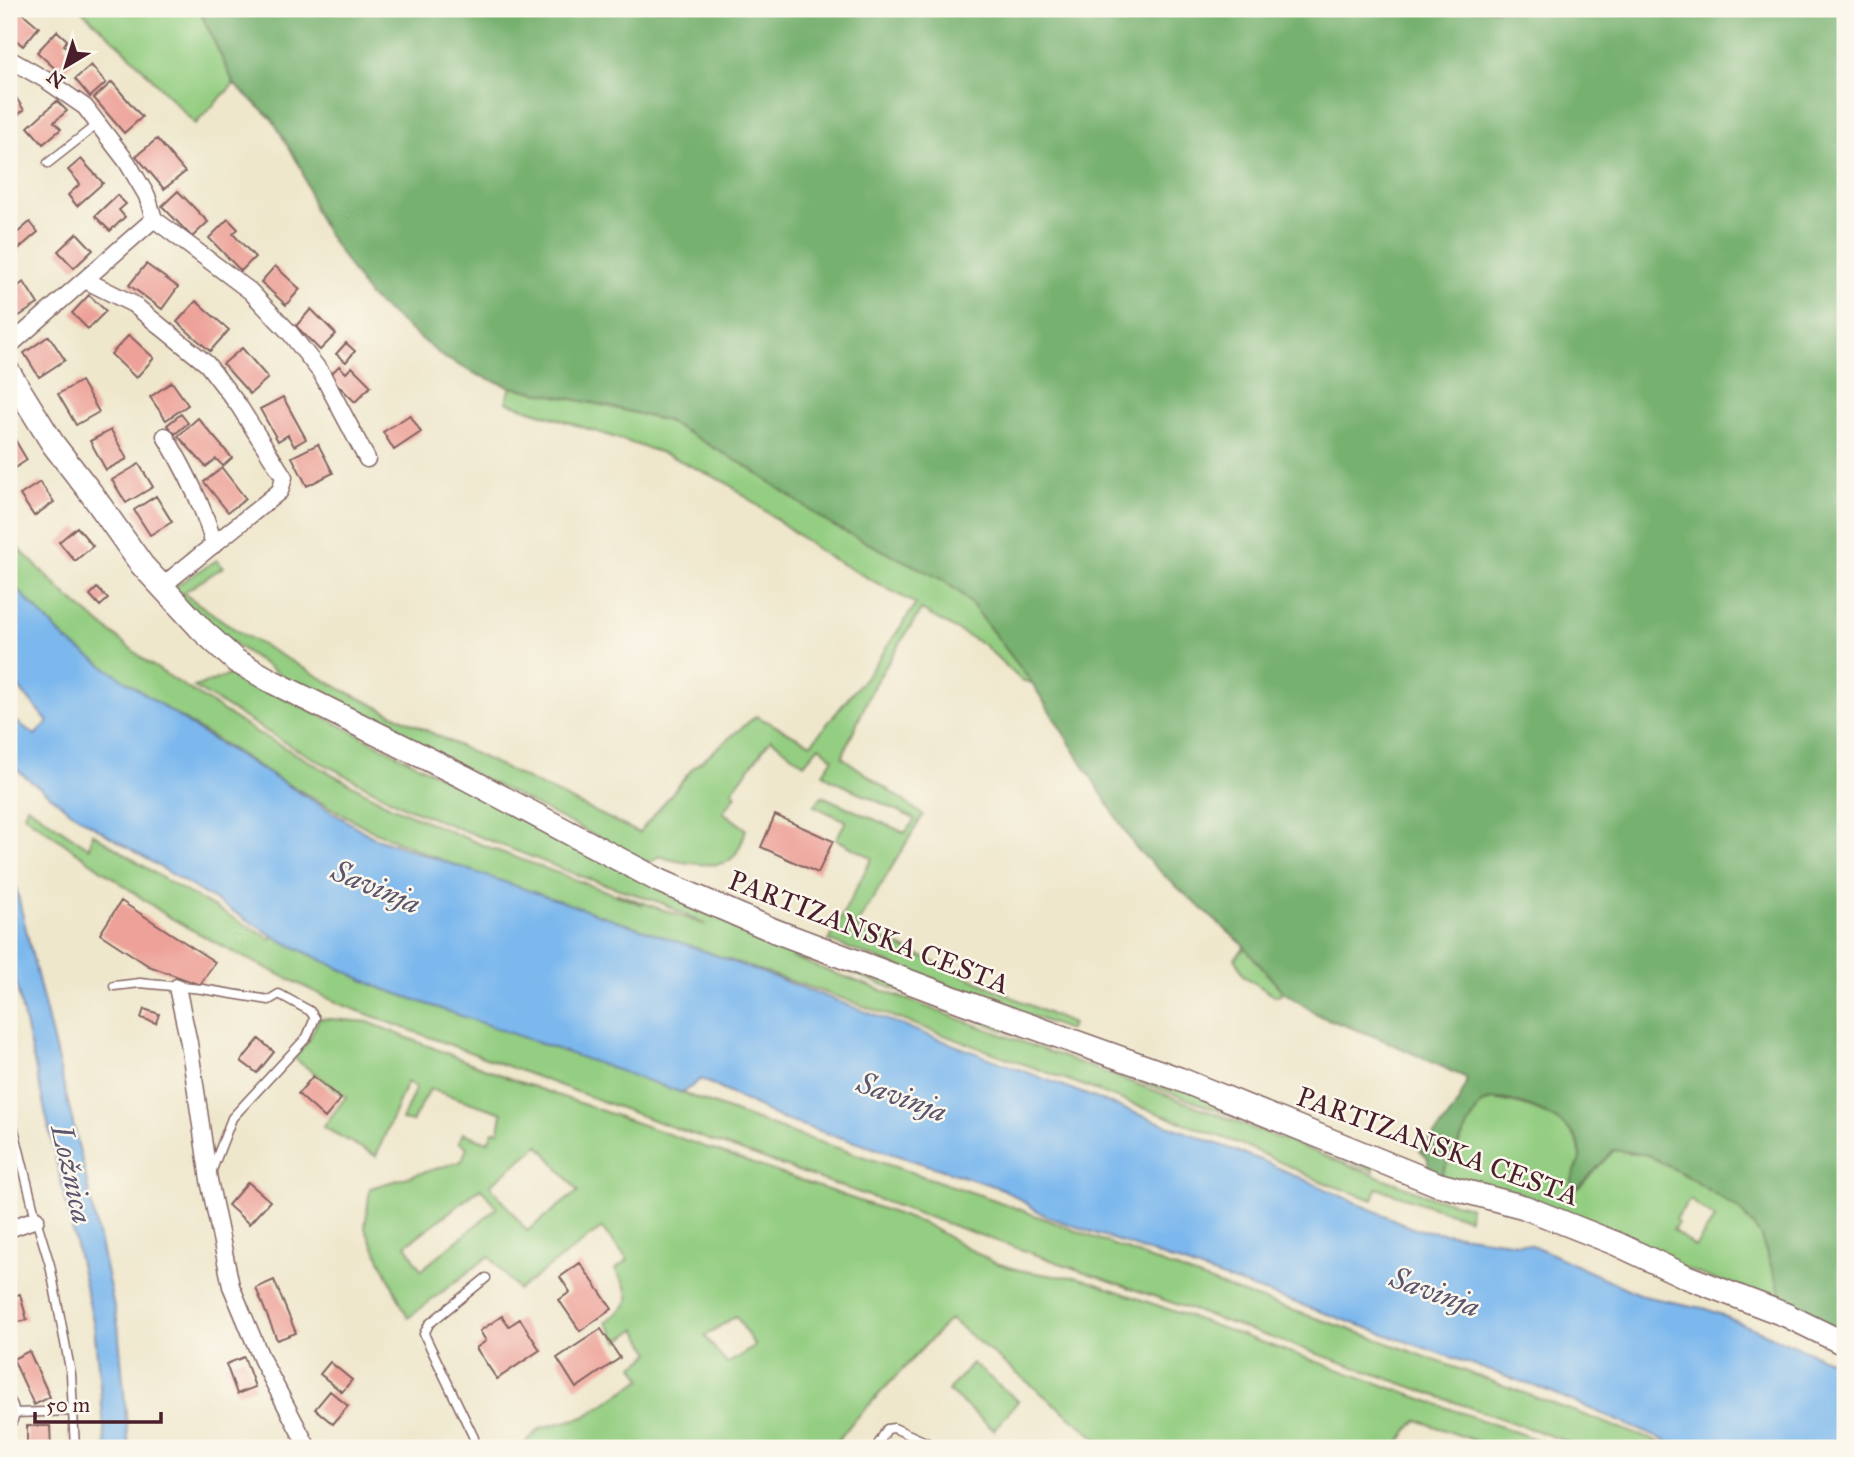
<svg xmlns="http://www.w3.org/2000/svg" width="1854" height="1457" font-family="'IM FELL Great Primer',serif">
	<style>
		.green { fill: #94ce82; stroke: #6f7656; stroke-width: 2; fill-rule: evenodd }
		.forest { fill: #77b170; stroke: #60684e; stroke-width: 2 }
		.water { fill: #7bb8ed; stroke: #626c8c; stroke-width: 2 }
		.building { fill: #eda198 }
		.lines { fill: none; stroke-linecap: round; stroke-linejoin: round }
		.lane-casing { stroke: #846563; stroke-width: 11 }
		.street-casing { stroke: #846563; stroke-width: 19 }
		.secondary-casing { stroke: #846563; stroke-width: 26 }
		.lane { stroke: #fff; stroke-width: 8 }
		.street { stroke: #fff; stroke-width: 16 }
		.secondary { stroke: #fff; stroke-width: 23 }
		.labels { text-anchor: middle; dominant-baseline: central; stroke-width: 5; stroke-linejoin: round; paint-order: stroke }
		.street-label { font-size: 28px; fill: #4a1f2b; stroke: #fbf7ec }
		.water-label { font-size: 30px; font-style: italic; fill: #5b556f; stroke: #fbf7ec }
	</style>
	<rect width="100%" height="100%" fill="#fbf7ec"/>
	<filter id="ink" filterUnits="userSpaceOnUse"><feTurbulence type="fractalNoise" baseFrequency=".0143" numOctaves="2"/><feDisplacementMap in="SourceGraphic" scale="14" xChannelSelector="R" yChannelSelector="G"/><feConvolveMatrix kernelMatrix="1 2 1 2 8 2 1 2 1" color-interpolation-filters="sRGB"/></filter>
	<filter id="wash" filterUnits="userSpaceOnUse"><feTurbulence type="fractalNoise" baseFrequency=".00686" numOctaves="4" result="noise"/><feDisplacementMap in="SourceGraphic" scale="28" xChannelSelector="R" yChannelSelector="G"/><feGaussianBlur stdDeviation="1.57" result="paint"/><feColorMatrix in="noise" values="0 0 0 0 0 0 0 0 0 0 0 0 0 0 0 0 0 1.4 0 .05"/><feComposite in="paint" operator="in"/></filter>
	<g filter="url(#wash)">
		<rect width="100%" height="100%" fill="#efe7cc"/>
		<!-- green -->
		<path class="green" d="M 80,9 L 199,9 L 234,84 L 195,124 L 128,53 Z
			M 511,387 L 607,406 L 667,421 L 751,469 L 833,526 L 941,579 L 959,592 L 973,606 L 1032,683 L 1021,680 L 984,645 L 921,610 L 874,685 L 842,757 L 923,815 L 856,927 L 1072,1024 L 1069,1030 L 829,941 L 872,858 L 836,839 L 846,821 L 814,806 L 822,796 L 905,833 L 915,819 L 830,779 L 823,773 L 833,758 L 819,746 L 804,764 L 771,739 L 732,791 L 736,795 L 723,812 L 746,829 C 743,840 739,852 731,859 C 720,870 674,862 660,856 L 649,863 L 285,678 L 208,626 L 176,593 L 177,585 L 217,560 L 223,567 L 183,593 L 239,632 L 343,690 L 639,833 L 693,768 L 756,716 L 811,744 L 872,669 L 916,604 L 825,555 L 727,483 L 668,455 L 506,402 Z
			M 9,539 L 69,598 L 147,662 L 256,732 L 390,806 L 485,846 L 643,905 L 616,893 L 706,925 L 662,903 L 580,876 L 407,808 L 294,748 L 194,687 L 237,672 L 589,853 L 1374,1162 L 1374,1171 L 1315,1147 L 828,964 L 791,957 L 1169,1096 L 1432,1197 L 1470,1207 L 1469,1219 L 1377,1188 L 1373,1200 L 1320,1181 L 1248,1147 L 1079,1084 L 844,999 L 474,874 L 373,831 L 282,781 L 129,685 L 70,644 L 9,581 Z
			M 27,806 L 89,848 L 92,833 L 167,881 L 271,939 L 272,933 L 575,1054 L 795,1134 L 992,1199 L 1235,1291 L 1366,1335 L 1674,1448 L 1585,1448 L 661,1123 L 340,1004 L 231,951 L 167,916 L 24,815 Z
			M 1245,947 L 1282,991 L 1279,996 L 1273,995 L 1244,976 L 1235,958 Z
			M 319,1018 L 368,1022 L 511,1079 L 925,1224 L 993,1262 L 1019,1270 L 1054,1276 L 1077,1277 L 1561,1448 L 1495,1448 L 1417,1420 L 1394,1448 L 1096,1448 L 1100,1441 L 950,1319 L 851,1424 L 832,1448 L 520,1448 L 541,1428 L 584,1417 L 642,1379 L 634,1366 L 651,1353 L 636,1329 L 619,1341 L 606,1322 C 633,1302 635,1299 615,1270 L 628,1260 L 602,1228 L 518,1290 L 489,1256 L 408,1318 L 365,1228 L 370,1188 L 462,1161 L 467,1147 L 459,1142 L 463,1133 L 488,1142 L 493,1131 L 499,1131 L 502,1113 L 430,1089 L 412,1122 L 402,1120 L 416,1087 L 407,1082 L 376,1156 L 323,1127 L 346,1097 L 294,1058 L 309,1040 ZM 539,1145 L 578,1191 L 527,1231 L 490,1185 ZM 481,1188 L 497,1208 L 421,1270 L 406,1245 ZM 736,1316 L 755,1346 L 727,1364 L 705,1336 Z
			M 1492,1099 C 1522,1103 1583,1119 1580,1158 C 1579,1170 1570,1178 1570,1189 L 1575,1191 L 1614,1150 L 1648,1155 L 1686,1175 L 1740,1210 L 1760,1235 L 1785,1306 L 1440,1177 L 1480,1105 ZM 1690,1200 L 1715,1218 L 1695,1247 L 1673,1230 L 1678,1223 L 1675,1219 Z
			M 972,1363 L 1018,1401 L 994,1430 L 948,1391 Z"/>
		<!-- forest -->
		<path class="forest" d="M 199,9 L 1845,9 L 1845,1335 L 1785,1306 L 1760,1235 L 1740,1210 L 1685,1175 L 1648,1155 L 1614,1150 L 1575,1191 L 1570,1189 C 1570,1174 1583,1164 1580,1148 C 1575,1121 1520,1099 1495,1099 C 1489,1099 1485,1102 1480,1105 L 1440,1177 L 1428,1166 L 1428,1159 L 1420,1151 C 1439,1129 1461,1108 1467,1078 L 1379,1038 L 1320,1016 L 1282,991 L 1241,943 L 1169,880 L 1135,847 L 1032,683 L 973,606 L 959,592 L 941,579 L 833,526 L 751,469 L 667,421 L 607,406 L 511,387 L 478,375 L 443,357 L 369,296 L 326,232 L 315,211 L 301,168 L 272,119 L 234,84 Z"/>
		<!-- water -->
		<path class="water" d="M 9,581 L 67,641 L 205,735 L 373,837 L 691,946 L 1263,1161 L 1415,1229 L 1532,1245 L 1643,1296 L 1707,1309 L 1845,1367 L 1845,1448 L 1682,1448 L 1551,1392 L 1046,1216 L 1003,1189 L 782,1119 L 701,1079 L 683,1093 L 378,987 L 280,940 L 104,833 L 70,811 L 9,764 L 9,716 L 35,735 L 48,722 L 9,676 Z
			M 9,859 L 83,1165 L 118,1325 L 129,1448 L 106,1448 L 94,1325 L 9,953 Z"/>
		<g id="blocks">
			<!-- building -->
			<path class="building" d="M 20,11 L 39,27 L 23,46 L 9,34 L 9,24 Z
				M 57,31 L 67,40 L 64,45 L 77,57 L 61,74 L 37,52 Z
				M 91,65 L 106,83 L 90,97 L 75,79 Z
				M 112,82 L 142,117 L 124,133 L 94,98 Z
				M 9,87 L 24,110 L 9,120 Z
				M 57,101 L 67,111 L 54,122 L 61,129 L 43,144 L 28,127 Z
				M 157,139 L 185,172 L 164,189 L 136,156 Z
				M 81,159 L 103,183 L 77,206 L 68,195 L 80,184 L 68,170 Z
				M 178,191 L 208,222 L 192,237 L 162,206 Z
				M 117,195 L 126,204 L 119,210 L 125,217 L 110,231 L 95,216 Z
				M 228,219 L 238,229 L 233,234 L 255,257 L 241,271 L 209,238 Z
				M 30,222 L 38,232 L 16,251 L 9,240 Z
				M 77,233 L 93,250 L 74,268 L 58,251 Z
				M 146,264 L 178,287 L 162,309 L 129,285 Z
				M 275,266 L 300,289 L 286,305 L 261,282 Z
				M 24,282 L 38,304 L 11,321 L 9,317 L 9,292 Z
				M 89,295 L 106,311 L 88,329 L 72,313 Z
				M 196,301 L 229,330 L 210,351 L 177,322 Z
				M 311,309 L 336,334 L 320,350 L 296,326 Z
				M 129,335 L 154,358 L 136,378 L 111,354 Z
				M 49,336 L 65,360 L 39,377 L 24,353 Z
				M 346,343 L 355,351 L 346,362 L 336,354 Z
				M 242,348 L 268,378 L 250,394 L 223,364 Z
				M 339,366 L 346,373 L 352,367 L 371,386 L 355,402 L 329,376 Z
				M 81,381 L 99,412 L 76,425 L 58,394 Z
				M 172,382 L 188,405 L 166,420 L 150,397 Z
				M 283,397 L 306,439 L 294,446 L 288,435 L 278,441 L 260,409 Z
				M 181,414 L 188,423 L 175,434 L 167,425 Z
				M 410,415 L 421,432 L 394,450 L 383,432 Z
				M 198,418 L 232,458 L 223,466 L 216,459 L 206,467 L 178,436 Z
				M 111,430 L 127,459 L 106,470 L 90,441 Z
				M 14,438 L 27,460 L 9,472 L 9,441 Z
				M 318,444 L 333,473 L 307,486 L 292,457 Z
				M 139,464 L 153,487 L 126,503 L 112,480 Z
				M 222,468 L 246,499 L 228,512 L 204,482 Z
				M 40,482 L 54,502 L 34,516 L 20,495 Z
				M 156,496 L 172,522 L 150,535 L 134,510 Z
				M 77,527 L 93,546 L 75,561 L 59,542 Z
				M 97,588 L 108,599 L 100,606 L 90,595 Z
				M 775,815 L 833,841 L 818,873 L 761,847 Z
				M 121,901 L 215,962 L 200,985 L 149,966 L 100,934 Z
				M 144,1009 L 159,1014 L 156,1023 L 141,1018 Z
				M 259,1039 L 274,1052 L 257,1073 L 241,1061 Z
				M 313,1076 L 341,1099 L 325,1118 L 298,1094 Z
				M 248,1182 L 270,1201 L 249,1224 L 228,1205 Z
				M 580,1263 L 612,1309 L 580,1331 L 559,1300 L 570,1292 L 560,1277 Z
				M 274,1280 L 296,1333 L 277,1340 L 256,1288 Z
				M 20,1294 L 27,1320 L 9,1324 L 9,1297 Z
				M 502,1316 L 509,1326 L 520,1319 L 540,1350 L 497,1379 L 476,1348 L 486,1341 L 480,1331 Z
				M 601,1329 L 620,1358 L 576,1388 L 557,1358 Z
				M 29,1351 L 50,1397 L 34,1405 L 13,1359 Z
				M 244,1357 L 255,1387 L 237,1394 L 226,1364 Z
				M 330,1362 L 352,1380 L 342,1392 L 320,1374 Z
				M 330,1391 L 348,1406 L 333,1424 L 315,1409 Z
				M 27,1426 L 50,1426 L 51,1448 L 27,1448 Z"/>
		</g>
	</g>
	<g filter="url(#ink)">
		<use href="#blocks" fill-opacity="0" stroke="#846563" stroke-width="2"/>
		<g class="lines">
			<defs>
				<path id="lane" d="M 48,163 L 99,123
					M 114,986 L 140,983 L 202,989 L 269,1000 L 279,994 L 310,1011 L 315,1018 L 307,1037 L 232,1118 L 212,1170
					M 9,1109 L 36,1219 L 50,1265 L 71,1374 L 75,1448
					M 9,1399 C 16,1408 16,1418 9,1427
					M 15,1413 L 73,1411
					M 472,1448 L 474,1438 L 424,1334 L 429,1324 L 486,1278
					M 876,1448 L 887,1429 L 894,1428 L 939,1448"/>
				<path id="street" d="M 9,59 L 46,80 L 85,107 L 127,162 L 147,196 L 154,219 L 250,291 L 290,333 L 322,374 L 367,459
					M 85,280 L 133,304 L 207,364 L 239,406 L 284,477 L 280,491 L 161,587
					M 9,346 L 154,219
					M 165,436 C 186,471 204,506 214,545
					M 177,987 L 189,1043 L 209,1180 L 231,1286 L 262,1360 L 308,1448
					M 9,1229 L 36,1219"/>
				<path id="secondary" d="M 9,373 L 53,444 L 91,493 L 142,565 L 202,630 L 236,661 L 273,682 L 464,777 L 660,881 L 775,931 L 966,1003 L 1179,1079 L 1437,1184 L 1524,1207 L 1617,1244 L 1687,1277 L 1786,1315 L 1845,1344"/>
			</defs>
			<!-- lane casing -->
			<use href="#lane" class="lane-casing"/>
			<!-- street casing -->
			<use href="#street" class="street-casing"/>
			<!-- secondary casing -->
			<use href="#secondary" class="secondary-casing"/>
			<!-- lane -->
			<use href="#lane" class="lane"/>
			<!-- street -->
			<use href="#street" class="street"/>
			<!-- secondary -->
			<use href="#secondary" class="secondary"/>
		</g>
	</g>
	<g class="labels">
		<!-- street labels -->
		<g class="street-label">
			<text transform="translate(869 932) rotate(21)">PARTIZANSKA CESTA</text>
			<text transform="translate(1438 1146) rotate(20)">PARTIZANSKA CESTA</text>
		</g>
		<!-- water labels -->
		<g class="water-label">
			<text transform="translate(376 887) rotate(23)">Savinja</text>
			<text transform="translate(902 1097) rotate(20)">Savinja</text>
			<text transform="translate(72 1174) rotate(77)">Ložnica</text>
			<text transform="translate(1435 1292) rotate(20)">Savinja</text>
		</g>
	</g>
	<!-- margin -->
	<rect width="1854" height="1457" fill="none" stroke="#fbf7ec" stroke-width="35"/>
	<!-- north arrow -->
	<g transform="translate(66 66) rotate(218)" stroke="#fbf7ec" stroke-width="5" paint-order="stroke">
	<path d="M0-5L12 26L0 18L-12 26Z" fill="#4a1f2b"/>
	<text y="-10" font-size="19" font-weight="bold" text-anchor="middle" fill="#4a1f2b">N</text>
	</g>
	<!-- scale -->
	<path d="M35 1412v10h126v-10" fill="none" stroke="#4a1f2b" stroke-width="3.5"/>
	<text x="46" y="1412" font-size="21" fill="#4a1f2b" stroke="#fbf7ec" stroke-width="5" paint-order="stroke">50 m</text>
</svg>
